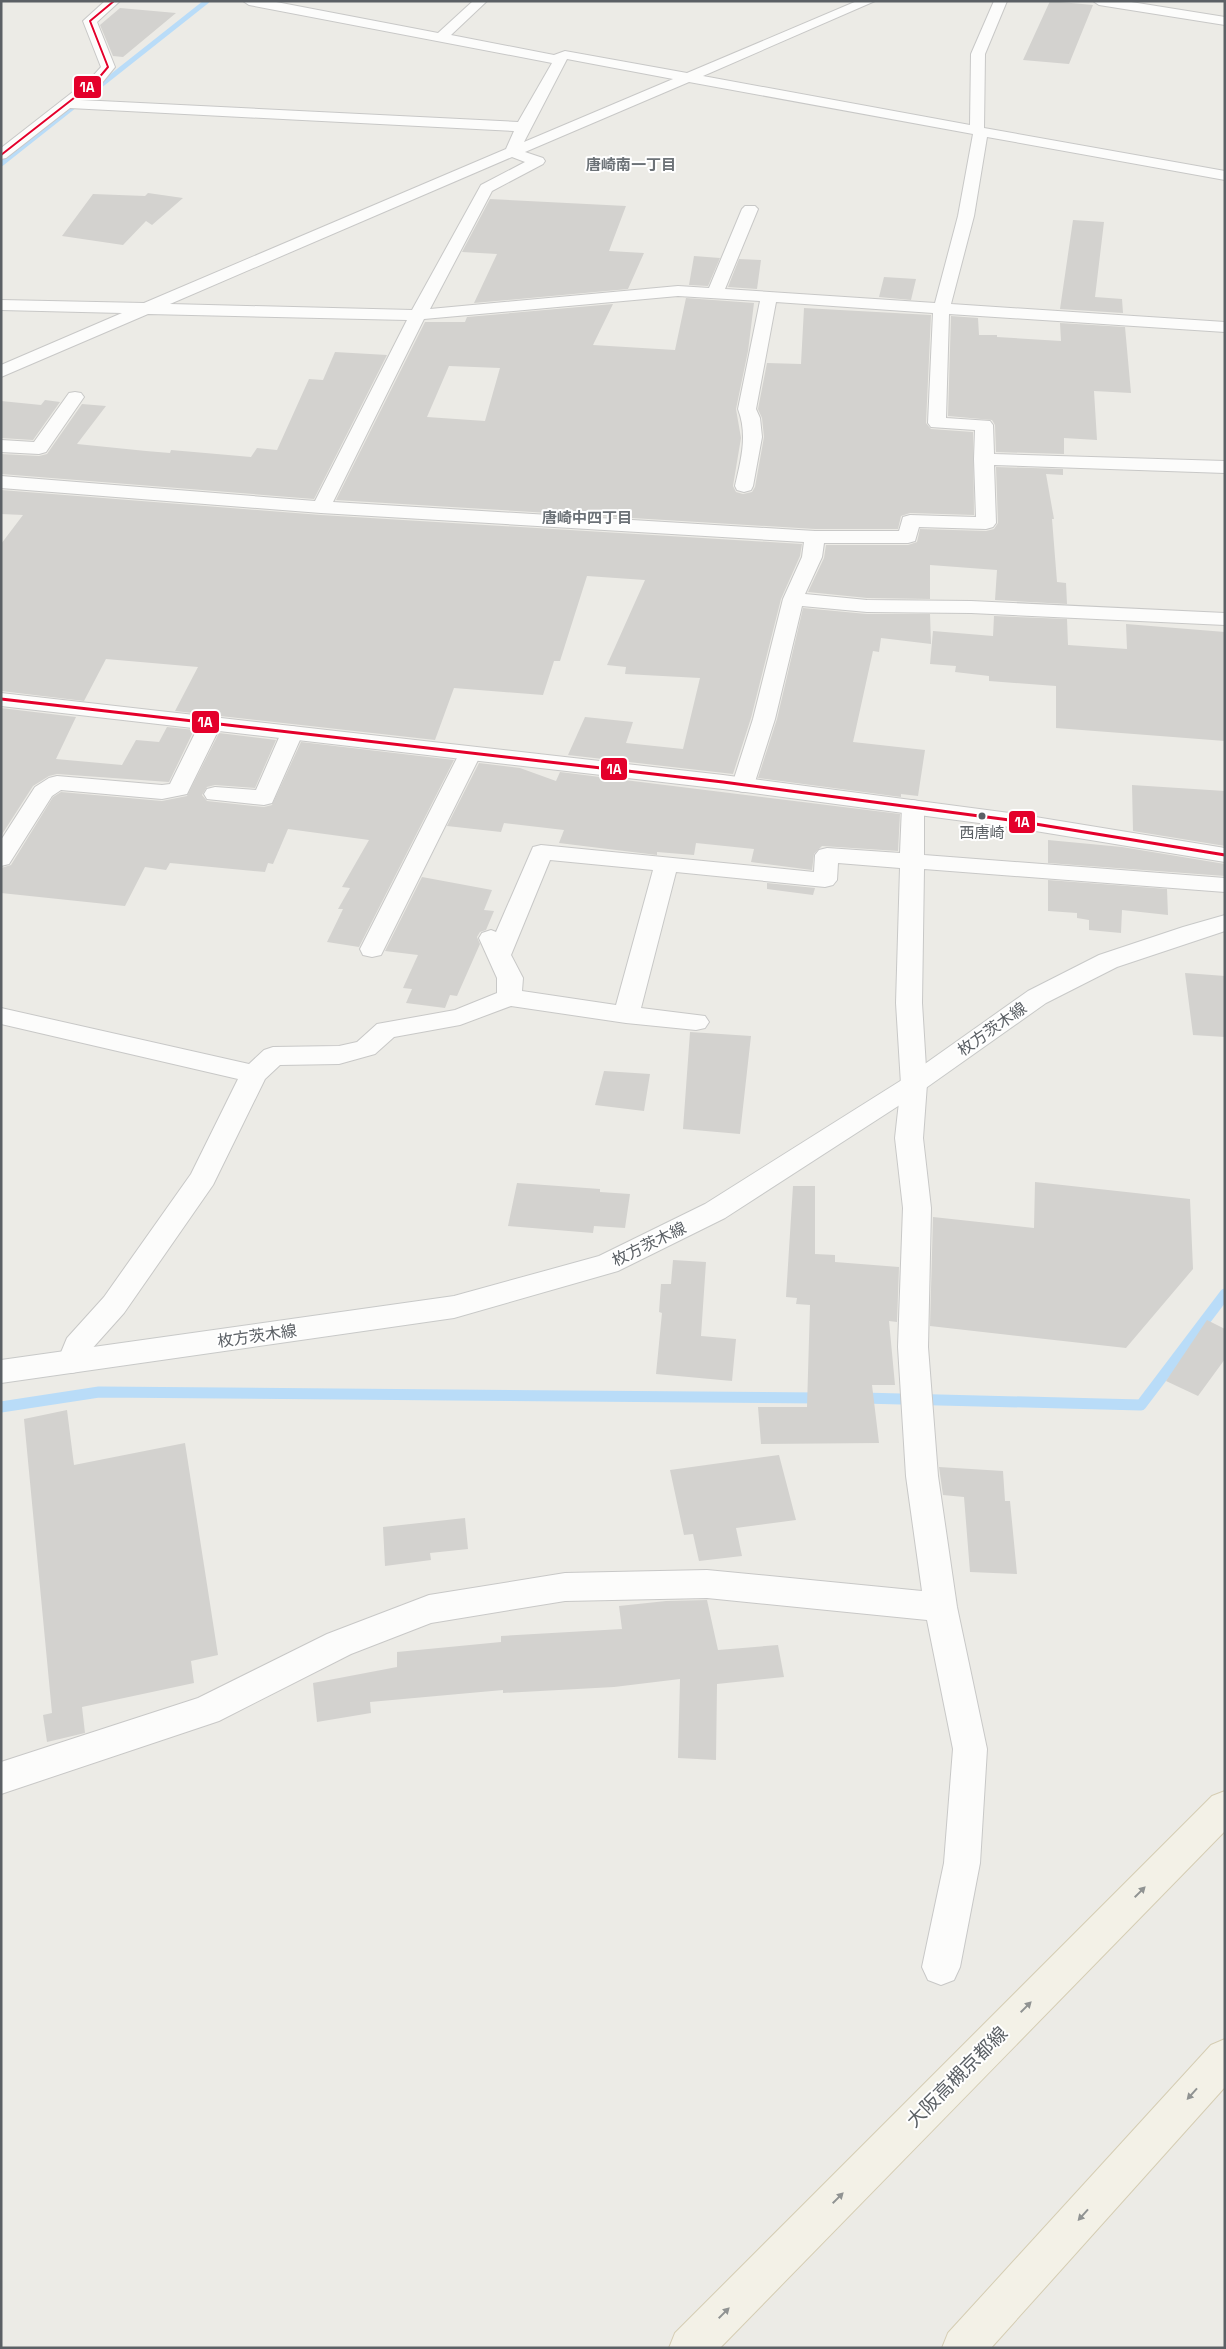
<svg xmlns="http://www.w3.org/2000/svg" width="1226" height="2349" font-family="'Space Grotesk','Noto Sans JP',sans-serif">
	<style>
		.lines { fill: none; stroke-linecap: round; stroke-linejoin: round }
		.stream-far1 { stroke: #b9dcf8; stroke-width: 5 }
		.stream { stroke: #b9dcf8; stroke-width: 11 }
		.building { fill: #d3d2cf; fill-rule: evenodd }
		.minor-casing { stroke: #c8c8c7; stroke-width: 2 }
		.tertiary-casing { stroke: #c8c8c7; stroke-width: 2 }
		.secondary-casing { stroke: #c8c9c8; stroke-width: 2 }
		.primary-casing { stroke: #d5cdb3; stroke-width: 2 }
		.minor { fill: #fcfcfb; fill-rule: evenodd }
		.tertiary { fill: #fcfcfb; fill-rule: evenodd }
		.secondary { fill: #fcfcfb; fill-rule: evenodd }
		.primary { fill: #f3f1e7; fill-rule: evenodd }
		.bus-1-far1-casing { stroke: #fff; stroke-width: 4 }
		.bus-1-casing { stroke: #fff; stroke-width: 6 }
		.bus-1-far1 { stroke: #e4002b; stroke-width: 2 }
		.bus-1 { stroke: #e4002b; stroke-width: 3 }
		.oneway { fill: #909392 }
		.bus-dot { fill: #5b6065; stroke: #fff; stroke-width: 2 }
		.labels { text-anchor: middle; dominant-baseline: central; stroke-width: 4; stroke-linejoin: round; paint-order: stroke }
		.far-neighbourhood-label { font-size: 15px; font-weight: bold; fill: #6c7277; stroke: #fff }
		.bus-label { font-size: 15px; fill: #5b6065; stroke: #fff }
		.street-label { font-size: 16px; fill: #5b6065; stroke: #fff }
		.near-street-label { font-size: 19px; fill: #5b6065; stroke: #fff }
		.line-badge { stroke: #fff; stroke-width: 2 }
		.badge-label { font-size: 14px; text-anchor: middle; font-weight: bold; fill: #fff }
	</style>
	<rect width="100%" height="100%" fill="#ecebe6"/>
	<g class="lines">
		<!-- stream-far1 -->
		<path class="stream-far1" d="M 1,164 L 207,1"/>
		<!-- stream -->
		<path class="stream" d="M 862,1398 L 1141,1405 L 1225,1294
			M 1,1407 L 99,1392 L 820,1398"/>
	</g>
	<!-- building -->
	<path class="building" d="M 1050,1 L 1093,5 L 1069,64 L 1023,60 Z
		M 120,8 L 176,13 L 123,57 L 113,56 L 100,25 Z
		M 148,193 L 183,198 L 152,225 L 146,221 L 123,245 L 62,236 L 93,194 L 145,196 Z
		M 490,199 L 626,206 L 609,251 L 644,253 L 628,289 L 474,303 L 497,254 L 462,252 Z
		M 1073,220 L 1104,222 L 1095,297 L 1122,299 L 1123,313 L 1060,309 Z
		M 694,256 L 720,258 L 708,286 L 689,285 Z
		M 739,259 L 761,260 L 757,289 L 728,287 Z
		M 884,277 L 916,279 L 911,300 L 879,297 Z
		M 686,298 L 754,303 L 748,351 L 736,409 L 741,438 L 733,486 L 736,492 L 743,494 L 752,492 L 755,487 L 764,437 L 762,418 L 758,409 L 767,363 L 801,364 L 804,308 L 931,315 L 926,423 L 931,429 L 973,432 L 974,515 L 910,513 L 901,516 L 898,529 L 815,529 L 336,500 L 425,322 L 465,322 L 467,317 L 613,304 L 593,345 L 675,350 ZM 449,366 L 500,368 L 485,421 L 427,417 Z
		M 951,316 L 978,318 L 979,335 L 997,335 L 997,337 L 1061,341 L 1060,323 L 1125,327 L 1131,393 L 1094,391 L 1097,440 L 1064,438 L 1064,454 L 996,452 L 995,425 L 992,420 L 948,416 Z
		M 335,352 L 387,355 L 314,499 L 1,474 L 1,454 L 39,456 L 47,454 L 82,404 L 106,406 L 77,444 L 146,451 L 170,453 L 171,450 L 251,457 L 257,448 L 277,450 L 309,379 L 323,380 Z
		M 45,400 L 60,402 L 33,440 L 1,438 L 1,401 L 41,405 Z
		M 996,467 L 1063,469 L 1063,475 L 1046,474 L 1054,519 L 1052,519 L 1057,582 L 1066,583 L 1067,604 L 995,600 L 997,570 L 930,565 L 930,599 L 867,598 L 808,592 L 824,558 L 826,545 L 908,545 L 917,542 L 920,529 L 986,531 L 994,529 L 998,523 Z
		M 1,490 L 321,515 L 802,544 L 800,556 L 781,599 L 751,718 L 733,774 L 568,755 L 585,717 L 633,722 L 626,743 L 683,749 L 700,678 L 625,674 L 626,667 L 607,665 L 645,580 L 587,576 L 560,661 L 554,661 L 543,695 L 454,688 L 435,740 L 175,711 L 198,667 L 106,659 L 84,701 L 1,691 L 1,544 L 23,515 L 1,514 Z
		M 803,608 L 867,614 L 930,614 L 931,644 L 881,638 L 879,652 L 873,651 L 853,742 L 925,750 L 918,796 L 901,794 L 901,797 L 758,778 L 777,719 Z
		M 994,616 L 1067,619 L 1068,645 L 1127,649 L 1126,624 L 1225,632 L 1225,741 L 1056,728 L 1056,686 L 989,681 L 989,676 L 955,672 L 956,666 L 930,664 L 933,631 L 993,636 Z
		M 1,708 L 76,717 L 56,759 L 122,765 L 136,740 L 159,742 L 167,727 L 194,730 L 169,782 L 57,774 L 49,776 L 33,786 L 1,836 Z
		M 219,733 L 276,740 L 255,788 L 215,785 L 207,787 L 202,795 L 207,801 L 264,807 L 272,805 L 301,742 L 454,760 L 359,947 L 327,942 L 343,909 L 338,909 L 350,888 L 342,887 L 369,840 L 288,829 L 273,864 L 268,863 L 265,872 L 170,863 L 166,870 L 145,867 L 125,906 L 1,893 L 1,868 L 11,865 L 53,797 L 61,792 L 162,801 L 187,796 Z
		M 479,763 L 520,768 L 556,781 L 560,772 L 900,814 L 898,851 L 822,846 L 814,854 L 812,870 L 751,862 L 754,849 L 696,843 L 694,855 L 657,852 L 657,855 L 559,843 L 564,830 L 504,823 L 501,832 L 447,826 Z
		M 1132,785 L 1225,791 L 1225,846 L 1133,831 Z
		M 1048,840 L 1122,847 L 1225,864 L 1225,876 L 1048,863 Z
		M 422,877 L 492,890 L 484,910 L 494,911 L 486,930 L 480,932 L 477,937 L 480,944 L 457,996 L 450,995 L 445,1008 L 406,1003 L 412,989 L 403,988 L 418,955 L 385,951 Z
		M 1048,880 L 1167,889 L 1168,915 L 1122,910 L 1121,933 L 1089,930 L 1089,920 L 1077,918 L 1077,913 L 1048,911 Z
		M 767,883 L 815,888 L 813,895 L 767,889 Z
		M 1185,973 L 1225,976 L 1225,1037 L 1193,1035 Z
		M 690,1032 L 751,1036 L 740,1134 L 683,1129 Z
		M 604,1071 L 650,1074 L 644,1111 L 595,1105 Z
		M 1035,1182 L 1190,1199 L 1193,1269 L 1126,1348 L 930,1326 L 933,1217 L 1034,1228 Z
		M 517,1183 L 600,1189 L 600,1192 L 630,1194 L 625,1228 L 594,1226 L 593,1233 L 508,1226 Z
		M 793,1186 L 815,1186 L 815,1254 L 835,1255 L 835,1262 L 899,1267 L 897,1322 L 889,1321 L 895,1385 L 872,1385 L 879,1443 L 761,1444 L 758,1407 L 807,1407 L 810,1305 L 796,1304 L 797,1298 L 786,1297 Z
		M 673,1260 L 706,1262 L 701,1336 L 736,1339 L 732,1381 L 656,1374 L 662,1313 L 659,1312 L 661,1284 L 671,1284 Z
		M 1207,1320 L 1225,1329 L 1225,1359 L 1198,1396 L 1166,1381 Z
		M 67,1410 L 74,1465 L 185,1443 L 218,1655 L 191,1661 L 194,1683 L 82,1707 L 85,1733 L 47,1742 L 43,1715 L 52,1713 L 24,1419 Z
		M 779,1455 L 796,1520 L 736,1528 L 742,1556 L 699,1561 L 693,1534 L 684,1535 L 670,1470 Z
		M 939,1467 L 1003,1471 L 1005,1501 L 1010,1501 L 1017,1574 L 970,1572 L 964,1497 L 943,1495 Z
		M 465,1518 L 468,1549 L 430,1553 L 431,1560 L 385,1566 L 383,1527 Z
		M 707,1600 L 718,1650 L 778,1645 L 784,1677 L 717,1684 L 716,1760 L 678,1758 L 680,1679 L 614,1687 L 503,1693 L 503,1690 L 370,1702 L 371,1713 L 317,1722 L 313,1683 L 397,1667 L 397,1652 L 501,1642 L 501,1636 L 622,1629 L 619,1606 L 666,1601 Z"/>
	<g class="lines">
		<defs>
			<path id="minor" d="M 105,1 L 120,1 L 97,22 L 115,67 L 102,83 L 80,100 L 518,122 L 552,63 L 249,5 L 243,1 L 271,1 L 438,33 L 473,1 L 487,1 L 451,35 L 554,55 L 565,51 L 687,73 L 857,1 L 875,1 L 703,76 L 970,125 L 971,54 L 994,1 L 1007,1 L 985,54 L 984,128 L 1225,171 L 1225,180 L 987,137 L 974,216 L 951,304 L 1225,322 L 1225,332 L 949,314 L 946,418 L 990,421 L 993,425 L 994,454 L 1225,461 L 1225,473 L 994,465 L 996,523 L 993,527 L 986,529 L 919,527 L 915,541 L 908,543 L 824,543 L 822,557 L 805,594 L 867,600 L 971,601 L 1225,613 L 1225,625 L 971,613 L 867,612 L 802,606 L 775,719 L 754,785 L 751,790 L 743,792 L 735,790 L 732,785 L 753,719 L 783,599 L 802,557 L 804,542 L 321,513 L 1,488 L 1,476 L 315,501 L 407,320 L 148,314 L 1,377 L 1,365 L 122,313 L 1,310 L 1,300 L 144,303 L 506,149 L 514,131 L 70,108 L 6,158 L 1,159 L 1,148 L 92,77 L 101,67 L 83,21 ZM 567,59 L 673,79 L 524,142 ZM 689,82 L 973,134 L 958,216 L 935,303 L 725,289 L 758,209 L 755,206 L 745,206 L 742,209 L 709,288 L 678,286 L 430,309 L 492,191 L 543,164 L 545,161 L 543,158 L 525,152 ZM 512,157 L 525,162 L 481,185 L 412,310 L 170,304 ZM 678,296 L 760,301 L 738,409 C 748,435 741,460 735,486 L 737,490 L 744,492 L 751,490 L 753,486 L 762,437 L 760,418 L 756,409 L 776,302 L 933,313 L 928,423 L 931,427 L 975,430 L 974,459 L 976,517 L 910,515 L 903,517 L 899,531 L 815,531 L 333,502 L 424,319 Z
				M 1093,1 L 1125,1 L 1225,17 L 1225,25 L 1099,5 Z
				M 75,392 L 81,393 L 84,397 L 46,452 L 39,454 L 1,452 L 1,440 L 34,442 L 69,393 Z
				M 211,716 L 219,718 L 222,723 L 187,794 L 162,799 L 61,790 L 52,796 L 9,864 L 1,866 L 1,840 L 35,787 L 49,778 L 57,776 L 162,785 L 170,784 L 200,723 L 203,718 Z
				M 292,726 L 300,728 L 303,733 L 272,803 L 264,805 L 207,799 L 204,794 L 207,789 L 215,787 L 256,790 L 281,733 L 284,728 Z
				M 470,747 L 478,749 L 481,754 L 384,949 L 381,955 L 372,957 L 363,955 L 360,949 L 459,754 L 462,749 Z
				M 913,800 L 921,802 L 924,807 L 924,855 L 1225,878 L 1225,892 L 924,869 L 922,1003 L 927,1084 L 923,1138 L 931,1208 L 928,1347 L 938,1476 L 957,1607 L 987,1749 L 980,1863 L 960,1967 L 954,1980 L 941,1985 L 928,1980 L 922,1967 L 944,1863 L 953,1749 L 927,1620 L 707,1598 L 565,1601 L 431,1623 L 351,1654 L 219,1721 L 1,1794 L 1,1762 L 198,1698 L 327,1634 L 429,1595 L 565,1573 L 707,1570 L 922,1591 L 906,1476 L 898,1347 L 903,1208 L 895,1138 L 901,1084 L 896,1003 L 900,868 L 838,863 L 837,880 L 833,885 L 825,887 L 676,872 L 641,1008 L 705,1016 L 709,1022 L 705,1028 L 696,1030 L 626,1023 L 511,1006 L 460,1025 L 394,1037 L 375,1054 L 339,1064 L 280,1065 L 265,1079 L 213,1185 L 124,1313 L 90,1351 L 83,1370 L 72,1373 L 61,1370 L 57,1362 L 67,1338 L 104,1297 L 191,1174 L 238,1079 L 1,1024 L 1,1008 L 249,1064 L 264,1050 L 273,1047 L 339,1046 L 357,1042 L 377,1024 L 455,1010 L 497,993 L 497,978 L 479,938 L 482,933 L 491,930 L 496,932 L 533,847 L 541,845 L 814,872 L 815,855 L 819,850 L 827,848 L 900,853 L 902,807 L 905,802 ZM 550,860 L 653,870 L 616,1005 L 522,991 L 523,978 L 511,955 Z"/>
			<path id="tertiary" d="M 1,693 L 723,775 L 1017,814 L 1225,848 L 1225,862 L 1017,828 L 723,789 L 1,706 Z"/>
			<path id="secondary" d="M 1225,915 L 1225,931 L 1117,967 L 1046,1003 L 923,1090 L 725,1218 L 618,1271 L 454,1318 L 1,1383 L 1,1360 L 454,1296 L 599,1256 L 705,1204 L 905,1078 L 1028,991 L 1099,955 L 1183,927 Z"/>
			<path id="primary" d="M 1225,1791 L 1225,1831 L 720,2348 L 669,2348 L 675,2333 L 1212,1796 Z
				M 1225,2039 L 1225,2087 L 991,2348 L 942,2348 L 948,2333 L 1211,2045 Z"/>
		</defs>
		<!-- minor casing -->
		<use href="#minor" class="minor-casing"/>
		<!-- tertiary casing -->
		<use href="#tertiary" class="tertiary-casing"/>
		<!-- secondary casing -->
		<use href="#secondary" class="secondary-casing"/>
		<!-- primary casing -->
		<use href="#primary" class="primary-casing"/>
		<!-- minor -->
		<use href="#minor" class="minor"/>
		<!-- tertiary -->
		<use href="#tertiary" class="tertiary"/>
		<!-- secondary -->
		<use href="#secondary" class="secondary"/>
		<!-- primary -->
		<use href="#primary" class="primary"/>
		<defs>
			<path id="bus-1-far1" d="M 1,155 L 97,80 L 108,67 L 90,21 L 114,1"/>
			<path id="bus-1" d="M 1,699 L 723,782 L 1017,821 L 1225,855"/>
		</defs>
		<!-- bus-1-far1 casing -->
		<use href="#bus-1-far1" class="bus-1-far1-casing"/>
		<!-- bus-1 casing -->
		<use href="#bus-1" class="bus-1-casing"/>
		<!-- bus-1-far1 -->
		<use href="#bus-1-far1" class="bus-1-far1"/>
		<!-- bus-1 -->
		<use href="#bus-1" class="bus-1"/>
	</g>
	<!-- one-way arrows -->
	<defs><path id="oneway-solid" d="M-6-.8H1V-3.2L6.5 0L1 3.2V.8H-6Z" transform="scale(1.25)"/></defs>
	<g class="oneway">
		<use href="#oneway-solid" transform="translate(1140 1892) rotate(-45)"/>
		<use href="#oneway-solid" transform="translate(1026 2007) rotate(-45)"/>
		<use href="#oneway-solid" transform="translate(1192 2094) rotate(132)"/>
		<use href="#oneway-solid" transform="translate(838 2198) rotate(-45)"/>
		<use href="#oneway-solid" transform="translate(1083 2215) rotate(132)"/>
		<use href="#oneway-solid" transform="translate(724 2313) rotate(-45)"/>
	</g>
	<!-- markers -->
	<circle class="bus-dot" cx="982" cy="816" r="4.5"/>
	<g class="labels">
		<!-- far-neighbourhood labels -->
		<g class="far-neighbourhood-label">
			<text x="631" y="164">唐崎南一丁目</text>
			<text x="587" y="517">唐崎中四丁目</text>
		</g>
		<!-- bus labels -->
		<g class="bus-label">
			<text x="982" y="832">西唐崎</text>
		</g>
		<!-- street labels -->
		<g class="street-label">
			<text transform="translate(992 1029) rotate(-35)">枚方茨木線</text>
			<text transform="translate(649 1244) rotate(-26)">枚方茨木線</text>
			<text transform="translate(257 1336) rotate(-8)">枚方茨木線</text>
		</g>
		<!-- near-street labels -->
		<g class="near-street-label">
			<text transform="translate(957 2077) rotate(-45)">大阪高槻京都線</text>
		</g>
	</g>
	<g class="line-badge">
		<rect x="73" y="75" width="29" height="24" rx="5" fill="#e4002b"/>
		<rect x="191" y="710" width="29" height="24" rx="5" fill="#e4002b"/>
		<rect x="600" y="757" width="28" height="24" rx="5" fill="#e4002b"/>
		<rect x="1008" y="810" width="28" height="24" rx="5" fill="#e4002b"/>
	</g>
	<g class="badge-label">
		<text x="87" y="92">1A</text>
		<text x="205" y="727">1A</text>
		<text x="614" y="774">1A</text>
		<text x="1022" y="827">1A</text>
	</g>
	<!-- border -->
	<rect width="1226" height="2349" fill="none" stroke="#5b6065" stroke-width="5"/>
</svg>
